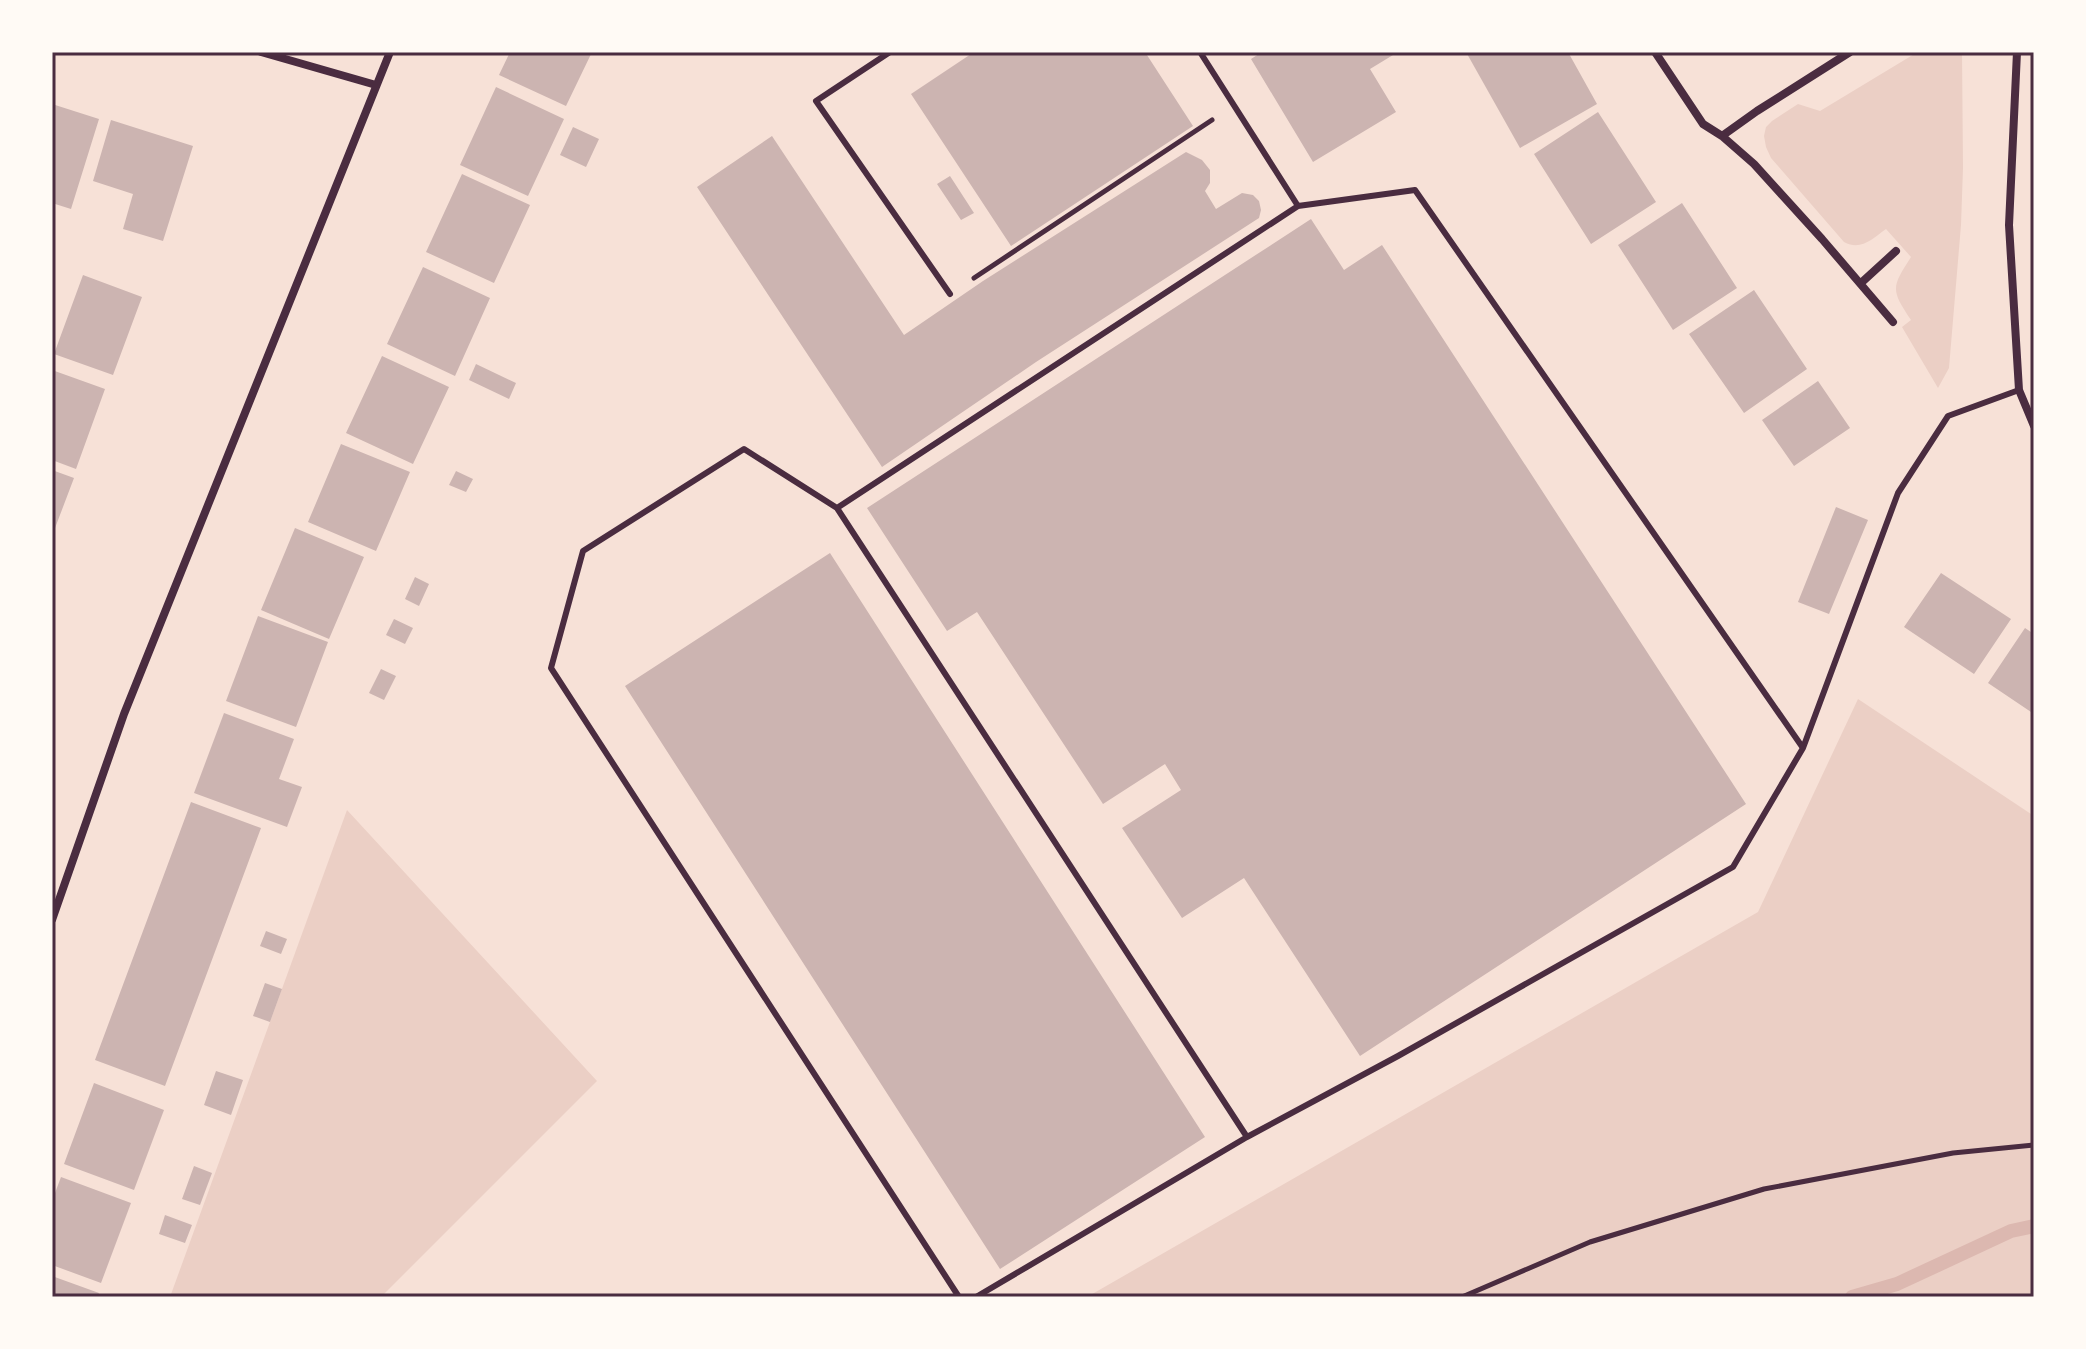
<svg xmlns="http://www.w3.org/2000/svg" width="2086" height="1349" font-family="'Noto Sans',sans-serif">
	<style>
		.green { fill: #ebcfc5 }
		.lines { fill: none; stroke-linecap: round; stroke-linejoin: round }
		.stream { stroke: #dcb8b0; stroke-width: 14 }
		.building { fill: #ccb4b1 }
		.path { stroke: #4a2c40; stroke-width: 5 }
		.service { stroke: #4a2c40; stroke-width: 6 }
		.minor { stroke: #4a2c40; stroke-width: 8 }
		.neatline { fill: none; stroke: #4a2c40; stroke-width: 3 }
	</style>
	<rect width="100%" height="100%" fill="#f7e1d7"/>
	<!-- green -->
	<path class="green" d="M 1962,52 L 1963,168 L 1961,225 L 1949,368 L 1938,388 L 1902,327 L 1911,320 C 1890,289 1892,287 1911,257 L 1886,229 C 1872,239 1861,251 1844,242 L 1771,158 L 1766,147 L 1764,136 L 1766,127 L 1772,121 L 1798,104 L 1820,111 L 1916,53 Z
		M 1858,699 L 2034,816 L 2034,1297 L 1087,1297 L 1758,912 Z
		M 347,810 L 597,1081 L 381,1297 L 170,1297 Z"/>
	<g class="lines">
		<!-- stream -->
		<path class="stream" d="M 1852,1297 L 1897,1284 L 2011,1231 L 2034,1226"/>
	</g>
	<!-- building -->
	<path class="building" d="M 510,52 L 592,52 L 566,106 L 499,75 Z
		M 974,52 L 1145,52 L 1193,126 L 1011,246 L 911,94 Z
		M 1262,52 L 1398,52 L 1370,69 L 1396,112 L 1313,162 L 1251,59 Z
		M 1466,52 L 1568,52 L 1597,104 L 1520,148 Z
		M 496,87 L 564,119 L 528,196 L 460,165 Z
		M 52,104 L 99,119 L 71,209 L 52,203 Z
		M 1598,112 L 1656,202 L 1591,244 L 1534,154 Z
		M 111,120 L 193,146 L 163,241 L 123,229 L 133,194 L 93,181 Z
		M 573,127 L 599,139 L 586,167 L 560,155 Z
		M 772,136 L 904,335 L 983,281 L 1186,152 L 1202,160 L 1210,170 L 1210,183 L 1205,191 L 1216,209 L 1242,193 L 1253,195 L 1259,201 L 1261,210 L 1259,218 L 1036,362 L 882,467 L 697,187 Z
		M 462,174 L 530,205 L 494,283 L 426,252 Z
		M 950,176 L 974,213 L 961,220 L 937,184 Z
		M 1682,203 L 1737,288 L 1673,330 L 1618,245 Z
		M 1311,219 L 1344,270 L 1382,245 L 1746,804 L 1360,1056 L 1244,878 L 1182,918 L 1122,828 L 1181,790 L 1165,764 L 1103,804 L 977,612 L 947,631 L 867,508 Z
		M 423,267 L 490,298 L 455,376 L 387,344 Z
		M 83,275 L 142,297 L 113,375 L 54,354 Z
		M 1754,290 L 1807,369 L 1744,413 L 1689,334 Z
		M 382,356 L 449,387 L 413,464 L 346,433 Z
		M 476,364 L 516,383 L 509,399 L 469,380 Z
		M 52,370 L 105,389 L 76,469 L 52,460 Z
		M 1818,381 L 1850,428 L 1794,466 L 1762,420 Z
		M 341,444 L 410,472 L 376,551 L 308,522 Z
		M 52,470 L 74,478 L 52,536 Z
		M 456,471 L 473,479 L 466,492 L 449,485 Z
		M 1836,507 L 1868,520 L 1829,614 L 1798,602 Z
		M 295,528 L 364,557 L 329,639 L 261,610 Z
		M 830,553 L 1205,1137 L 1000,1269 L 625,686 Z
		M 1941,573 L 2011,619 L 1974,674 L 1904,627 Z
		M 415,577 L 429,584 L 419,606 L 405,599 Z
		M 258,616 L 328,642 L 296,727 L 226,701 Z
		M 394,619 L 413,628 L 405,644 L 386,635 Z
		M 2025,628 L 2034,634 L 2034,714 L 1988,683 Z
		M 381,669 L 396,676 L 384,700 L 369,693 Z
		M 224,713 L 294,739 L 279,779 L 302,787 L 287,827 L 194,793 Z
		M 191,802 L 261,828 L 165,1086 L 95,1060 Z
		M 266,931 L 287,939 L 281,954 L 260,946 Z
		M 265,983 L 282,989 L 270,1022 L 253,1016 Z
		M 216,1071 L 243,1080 L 231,1115 L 204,1105 Z
		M 94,1083 L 164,1110 L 134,1190 L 64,1164 Z
		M 194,1166 L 212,1173 L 200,1205 L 182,1199 Z
		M 61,1177 L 131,1203 L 101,1283 L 52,1265 L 52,1201 Z
		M 165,1215 L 192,1225 L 185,1243 L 159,1234 Z
		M 52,1276 L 99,1293 L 97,1297 L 52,1297 Z"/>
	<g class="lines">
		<!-- path -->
		<path class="path" d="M 974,278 L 1212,120
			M 1462,1297 L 1590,1242 L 1764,1189 L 1953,1153 L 2034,1145"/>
		<!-- service -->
		<path class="service" d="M 890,52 L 816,101 L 950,294
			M 1200,52 L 1298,206 L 1415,190 L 1803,748 L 1898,493 L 1948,416 L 2019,390
			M 837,508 L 1298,206
			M 959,1297 L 551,668 L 583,551 L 744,449 L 837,508 L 1247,1137
			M 976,1297 L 1247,1137 L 1398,1056 L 1733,867 L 1803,748"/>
		<!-- minor -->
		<path class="minor" d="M 261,52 L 376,85
			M 1655,52 L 1703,124 L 1722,136 L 1754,164 L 1822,239 L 1893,322
			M 2017,52 L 2009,225 L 2019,390 L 2034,426
			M 1722,136 L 1757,111 L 1850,52
			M 1861,283 L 1896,251
			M 52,920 L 124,714 L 390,52"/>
	</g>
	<!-- border -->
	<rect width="2086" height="1349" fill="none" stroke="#fffaf5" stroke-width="108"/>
	<rect x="54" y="54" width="1978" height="1241" class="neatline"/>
</svg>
